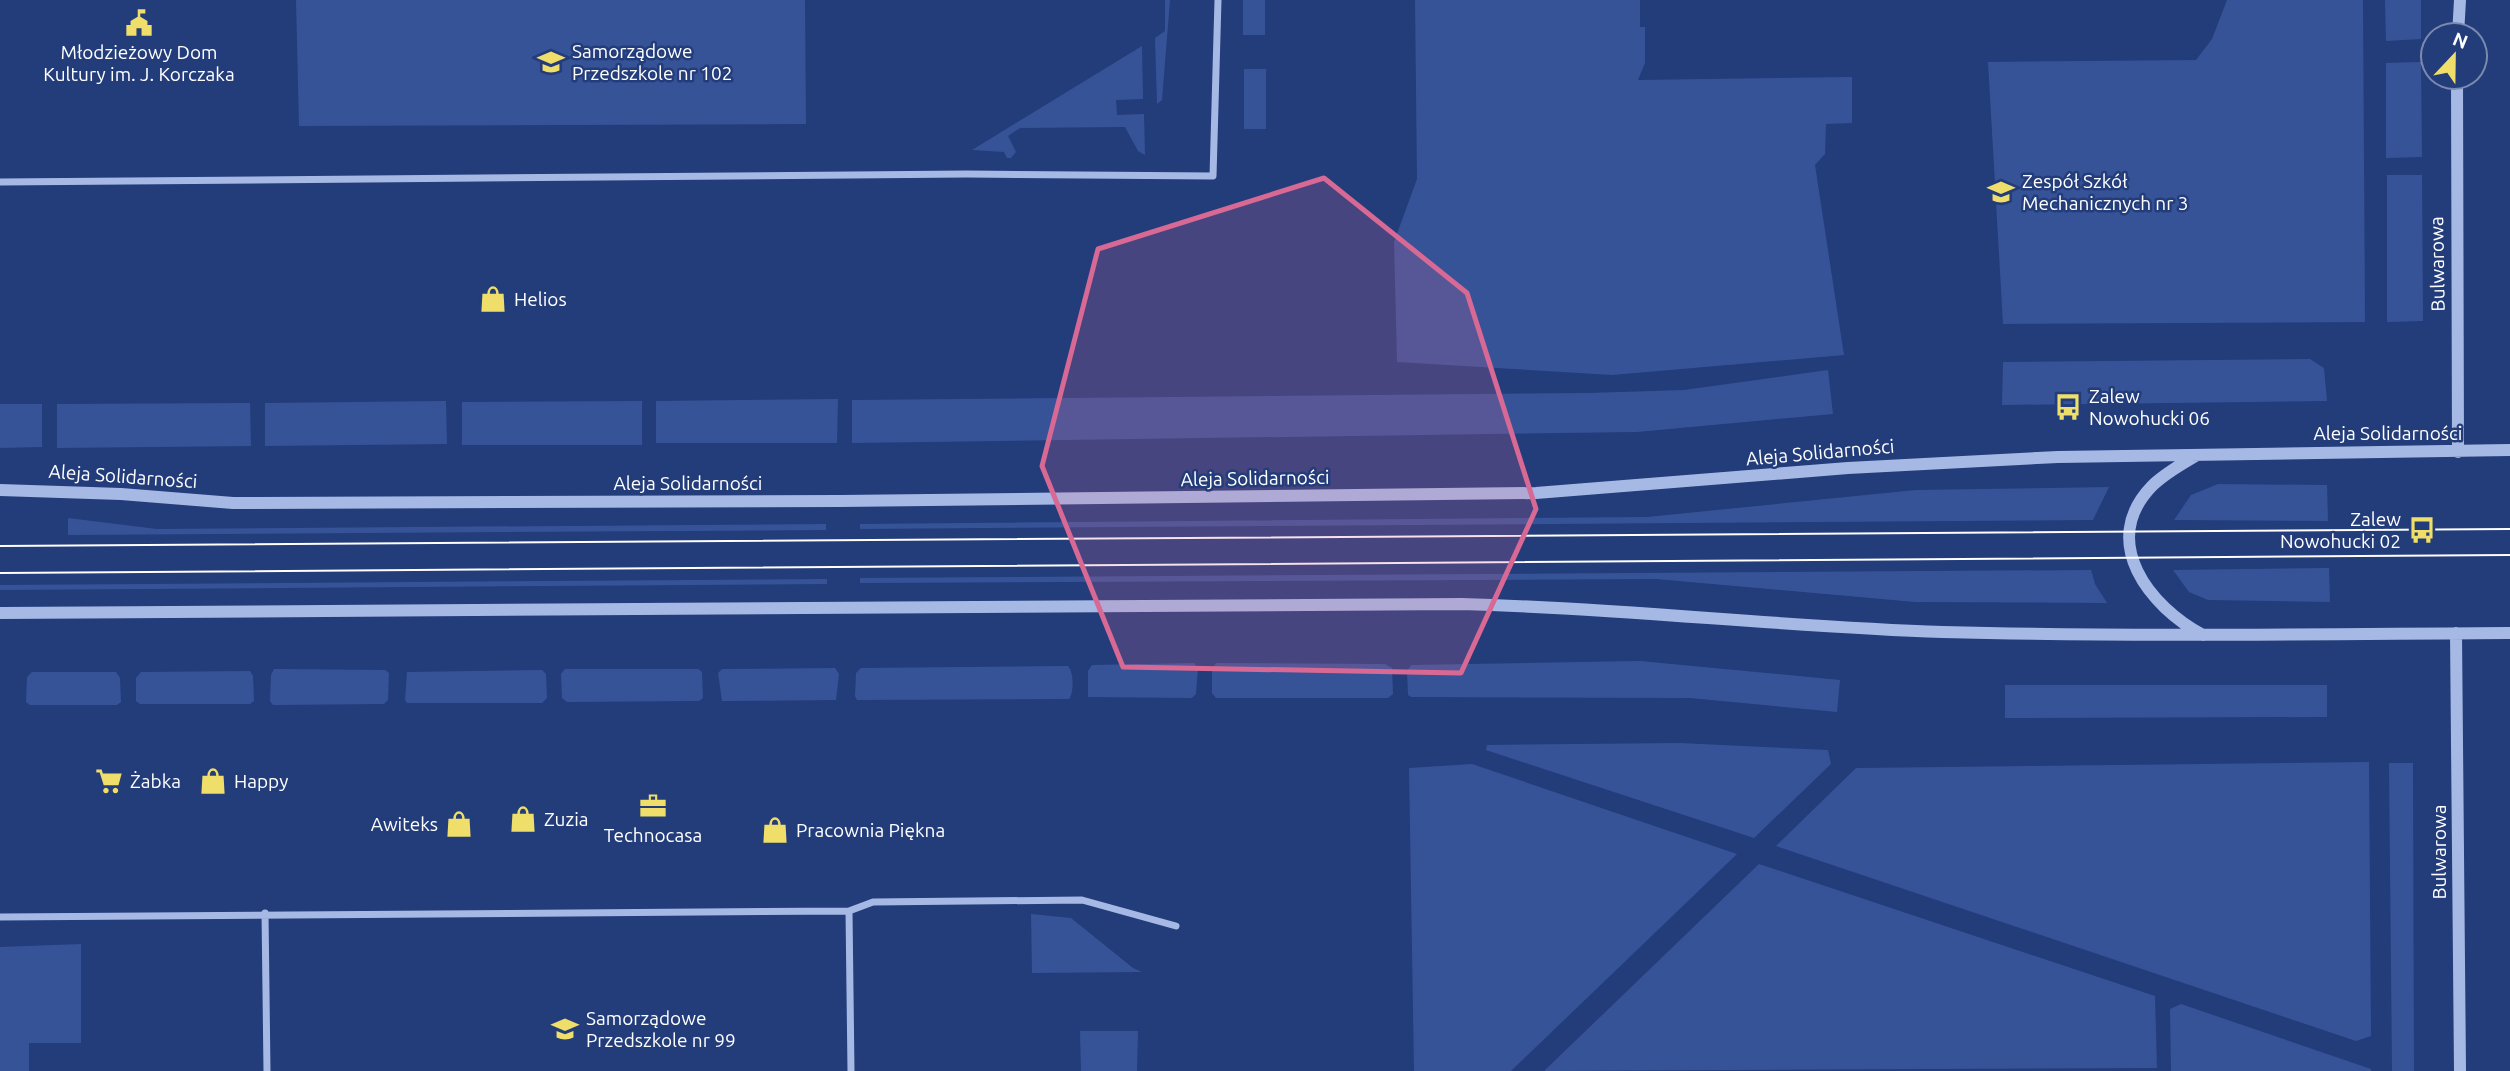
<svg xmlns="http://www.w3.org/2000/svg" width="2510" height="1071" font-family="Ubuntu,sans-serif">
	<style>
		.green { fill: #375398 }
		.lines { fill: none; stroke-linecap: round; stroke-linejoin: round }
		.minor { stroke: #a6b9e5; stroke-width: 7 }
		.tertiary { stroke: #a6b9e5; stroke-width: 12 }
		.tram { stroke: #fff; stroke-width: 2 }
		.marked { fill: #d76994; fill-opacity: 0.2; stroke: #d76994; stroke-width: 5; stroke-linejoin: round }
		.labels { text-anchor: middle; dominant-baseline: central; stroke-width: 5; stroke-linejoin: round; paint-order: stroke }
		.poi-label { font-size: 19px; fill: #fff; stroke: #233c7a; text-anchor: start }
		.street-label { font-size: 19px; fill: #fff; stroke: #233c7a }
	</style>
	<rect width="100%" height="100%" fill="#233c7a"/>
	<!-- green -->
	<path class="green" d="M 296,0 L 805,0 L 806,124 L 299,126 Z
		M 1165,0 L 1170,0 L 1162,100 L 1157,104 L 1155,38 L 1165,31 Z
		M 1243,0 L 1265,0 L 1265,35 L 1243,35 Z
		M 1415,0 L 1640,0 L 1640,27 L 1645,27 L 1645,63 L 1638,80 L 1852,77 L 1852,123 L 1826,124 L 1825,154 L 1815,165 L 1844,355 L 1612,375 L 1397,362 L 1394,242 L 1417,179 Z
		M 2227,0 L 2363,0 L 2365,322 L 2003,324 L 1988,62 L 2196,60 L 2212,39 Z
		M 2385,0 L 2421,0 L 2421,39 L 2386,41 Z
		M 1142,46 L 1143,99 L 1116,100 L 1117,115 L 1144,114 L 1145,155 L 1138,151 L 1125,127 L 1020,128 L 1008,136 L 1016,152 L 1011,158 L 1007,158 L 1004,152 L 972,150 Z
		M 2421,62 L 2422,157 L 2386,158 L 2386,63 Z
		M 1244,69 L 1266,69 L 1266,129 L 1244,129 Z
		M 2387,175 L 2422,175 L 2423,321 L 2387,322 Z
		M 2310,359 L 2324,368 L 2327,401 L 2002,405 L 2003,362 Z
		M 1828,370 L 1833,414 L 1637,432 L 852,443 L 852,400 L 1589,393 L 1684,390 Z
		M 838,399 L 837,443 L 656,443 L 656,401 Z
		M 446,401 L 447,444 L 265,446 L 265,403 Z
		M 642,401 L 642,445 L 462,445 L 462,402 Z
		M 250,403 L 251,446 L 57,448 L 57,404 Z
		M 0,404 L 42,404 L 42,447 L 0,448 Z
		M 2218,484 L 2327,485 L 2328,521 L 2174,520 L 2191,495 Z
		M 2109,487 L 2093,520 L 860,529 L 860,524 L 1647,517 L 1916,490 Z
		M 68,518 L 157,529 L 826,524 L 826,530 L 68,535 Z
		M 2329,568 L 2330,602 L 2208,600 L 2189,592 L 2173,570 Z
		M 2091,570 L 2095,584 L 2107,603 L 1915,602 L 1656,579 L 860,583 L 860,578 Z
		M 827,579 L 827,584 L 0,590 L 0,585 Z
		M 1640,661 L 1840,680 L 1837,712 L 1690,698 L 1411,697 L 1408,695 L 1407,671 L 1411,665 Z
		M 1194,663 L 1198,668 L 1196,694 L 1192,698 L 1088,697 L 1088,671 L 1092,665 Z
		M 1216,663 L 1385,664 L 1392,668 L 1393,694 L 1388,698 L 1216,698 L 1212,693 L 1212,668 Z
		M 1068,666 C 1074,673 1074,692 1069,699 L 857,700 L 855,696 L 856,673 L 861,668 Z
		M 835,668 L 839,674 L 836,700 L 722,701 L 718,673 L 722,669 Z
		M 274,669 L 385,670 L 389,673 L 388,700 L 384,704 L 273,705 L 270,701 L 271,675 Z
		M 565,669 L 698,669 L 702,672 L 703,698 L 699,701 L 567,702 L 562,698 L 561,674 Z
		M 542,670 L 546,674 L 547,698 L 542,703 L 407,703 L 405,700 L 407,672 Z
		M 250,671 L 253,676 L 254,701 L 250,704 L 140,704 L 136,701 L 136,678 L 141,672 Z
		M 32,672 L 116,672 L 120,678 L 121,702 L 117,705 L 30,705 L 26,702 L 27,677 Z
		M 2005,685 L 2327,685 L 2327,717 L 2005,718 Z
		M 1680,743 L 1828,750 L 1831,764 L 1754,838 L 1486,750 L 1487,745 Z
		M 2369,762 L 2371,1036 L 2356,1041 L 1776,846 L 1856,768 Z
		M 2389,763 L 2413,763 L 2414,1071 L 2392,1071 Z
		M 1472,764 L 1737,854 L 1511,1071 L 1414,1071 L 1409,768 Z
		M 1759,864 L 2155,996 L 2157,1068 L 1544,1071 Z
		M 1031,914 L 1071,918 L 1133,968 L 1142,972 L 1032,973 Z
		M 81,944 L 81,1043 L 29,1043 L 29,1071 L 0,1071 L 0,947 Z
		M 2181,1004 L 2371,1069 L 2371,1071 L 2171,1071 L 2170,1009 Z
		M 1080,1031 L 1138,1031 L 1137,1071 L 1081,1071 Z"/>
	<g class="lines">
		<!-- minor -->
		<path class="minor" d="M 0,182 L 967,174 L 1213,176 L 1218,0
			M 849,911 L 851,1071
			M 265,913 L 267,1071
			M 0,917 L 849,911 L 873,902 L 1082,900 L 1176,926"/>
		<!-- tertiary -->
		<path class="tertiary" d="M 2458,35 L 2460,0
			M 2457,77 L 2458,452
			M 2197,455 C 2182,464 2165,473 2152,486 C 2098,542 2150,607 2203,635
			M 0,490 L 121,494 L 233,503 L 840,501 L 1536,493 L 1848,468 L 2058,457 L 2510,450
			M 0,613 L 1462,604 C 1623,608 1783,627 1943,632 C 2132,637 2321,634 2510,633
			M 2456,633 L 2460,1071"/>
		<!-- tram -->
		<path class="tram" d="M 0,546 L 2510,529
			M 0,573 L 2510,555"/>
	</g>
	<!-- marked area -->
	<path class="marked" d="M 1324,178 L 1467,293 L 1536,509 L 1461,673 L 1123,667 L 1042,466 L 1098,249 Z"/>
	<!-- icons -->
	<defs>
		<symbol id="civic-bare" viewBox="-9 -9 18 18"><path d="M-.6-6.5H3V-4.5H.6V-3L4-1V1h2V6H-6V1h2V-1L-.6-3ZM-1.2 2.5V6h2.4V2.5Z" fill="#efde6a" stroke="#233c7a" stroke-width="2.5" paint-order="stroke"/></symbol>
		<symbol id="school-bare" viewBox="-9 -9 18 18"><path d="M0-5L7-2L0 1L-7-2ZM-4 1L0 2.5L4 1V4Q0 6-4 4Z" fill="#efde6a" stroke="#233c7a" stroke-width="2.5" paint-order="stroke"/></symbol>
		<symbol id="shop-bare" viewBox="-9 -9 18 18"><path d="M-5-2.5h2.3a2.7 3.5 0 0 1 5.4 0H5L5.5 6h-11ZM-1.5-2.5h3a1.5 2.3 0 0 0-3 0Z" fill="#efde6a" stroke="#233c7a" stroke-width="2.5" paint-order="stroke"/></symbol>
		<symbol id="bus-bare" viewBox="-9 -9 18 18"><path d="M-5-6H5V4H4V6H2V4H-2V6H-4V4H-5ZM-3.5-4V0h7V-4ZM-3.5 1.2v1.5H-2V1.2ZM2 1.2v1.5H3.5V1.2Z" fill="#efde6a" stroke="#233c7a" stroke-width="2.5" paint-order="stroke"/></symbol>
		<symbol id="supermarket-bare" viewBox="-9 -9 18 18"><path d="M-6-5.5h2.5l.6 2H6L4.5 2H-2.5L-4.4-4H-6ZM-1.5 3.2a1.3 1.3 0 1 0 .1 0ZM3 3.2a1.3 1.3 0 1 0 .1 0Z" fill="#efde6a" stroke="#233c7a" stroke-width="2.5" paint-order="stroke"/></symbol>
		<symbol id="office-bare" viewBox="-9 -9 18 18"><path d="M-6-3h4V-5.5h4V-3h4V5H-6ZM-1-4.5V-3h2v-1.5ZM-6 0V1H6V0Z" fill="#efde6a" stroke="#233c7a" stroke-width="2.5" paint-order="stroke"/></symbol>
	</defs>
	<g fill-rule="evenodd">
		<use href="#civic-bare" x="120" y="4" width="38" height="38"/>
		<use href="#school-bare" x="532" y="43" width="38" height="38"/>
		<use href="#school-bare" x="1982" y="173" width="38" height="38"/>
		<use href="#shop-bare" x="474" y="280" width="38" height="38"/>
		<use href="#bus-bare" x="2049" y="388" width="38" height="38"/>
		<use href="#bus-bare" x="2403" y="511" width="38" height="38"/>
		<use href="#supermarket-bare" x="90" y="762" width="38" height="38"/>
		<use href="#shop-bare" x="194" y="762" width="38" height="38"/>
		<use href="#office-bare" x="634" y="787" width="38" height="38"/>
		<use href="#shop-bare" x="504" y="800" width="38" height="38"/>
		<use href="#shop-bare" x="440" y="805" width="38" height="38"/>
		<use href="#shop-bare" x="756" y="811" width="38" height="38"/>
		<use href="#school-bare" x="546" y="1010" width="38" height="38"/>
	</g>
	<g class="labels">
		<!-- poi labels -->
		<g class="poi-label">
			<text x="572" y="51">Samorządowe<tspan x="572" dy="22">Przedszkole nr 102</tspan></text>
			<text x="139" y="52" text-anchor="middle">Młodzieżowy Dom<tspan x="139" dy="22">Kultury im. J. Korczaka</tspan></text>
			<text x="2022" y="181">Zespół Szkół<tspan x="2022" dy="22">Mechanicznych nr 3</tspan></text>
			<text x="514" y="299">Helios</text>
			<text x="2089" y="396">Zalew<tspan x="2089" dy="22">Nowohucki 06</tspan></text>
			<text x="2401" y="519" text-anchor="end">Zalew<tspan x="2401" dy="22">Nowohucki 02</tspan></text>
			<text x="130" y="781">Żabka</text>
			<text x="234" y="781">Happy</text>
			<text x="544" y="819">Zuzia</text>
			<text x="438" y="824" text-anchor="end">Awiteks</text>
			<text x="796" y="830">Pracownia Piękna</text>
			<text x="653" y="835" text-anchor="middle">Technocasa</text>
			<text x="586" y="1018">Samorządowe<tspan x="586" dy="22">Przedszkole nr 99</tspan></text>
		</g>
		<!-- street labels -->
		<g class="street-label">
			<text transform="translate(2437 264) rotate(-91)">Bulwarowa</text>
			<text x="2388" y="433">Aleja Solidarności</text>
			<text transform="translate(1820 452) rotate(-5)">Aleja Solidarności</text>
			<text transform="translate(123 476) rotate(4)">Aleja Solidarności</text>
			<text transform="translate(1255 478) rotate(-1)">Aleja Solidarności</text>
			<text x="688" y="483">Aleja Solidarności</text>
			<text transform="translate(2439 852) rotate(-90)">Bulwarowa</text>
		</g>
	</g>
	<!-- north arrow -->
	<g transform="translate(2454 56) rotate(22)"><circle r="33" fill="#233c7a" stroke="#7b8aaf" stroke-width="2"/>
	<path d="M0-5L12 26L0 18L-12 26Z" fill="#efde6a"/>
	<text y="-10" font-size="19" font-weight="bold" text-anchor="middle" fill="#ffffff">N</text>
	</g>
</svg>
